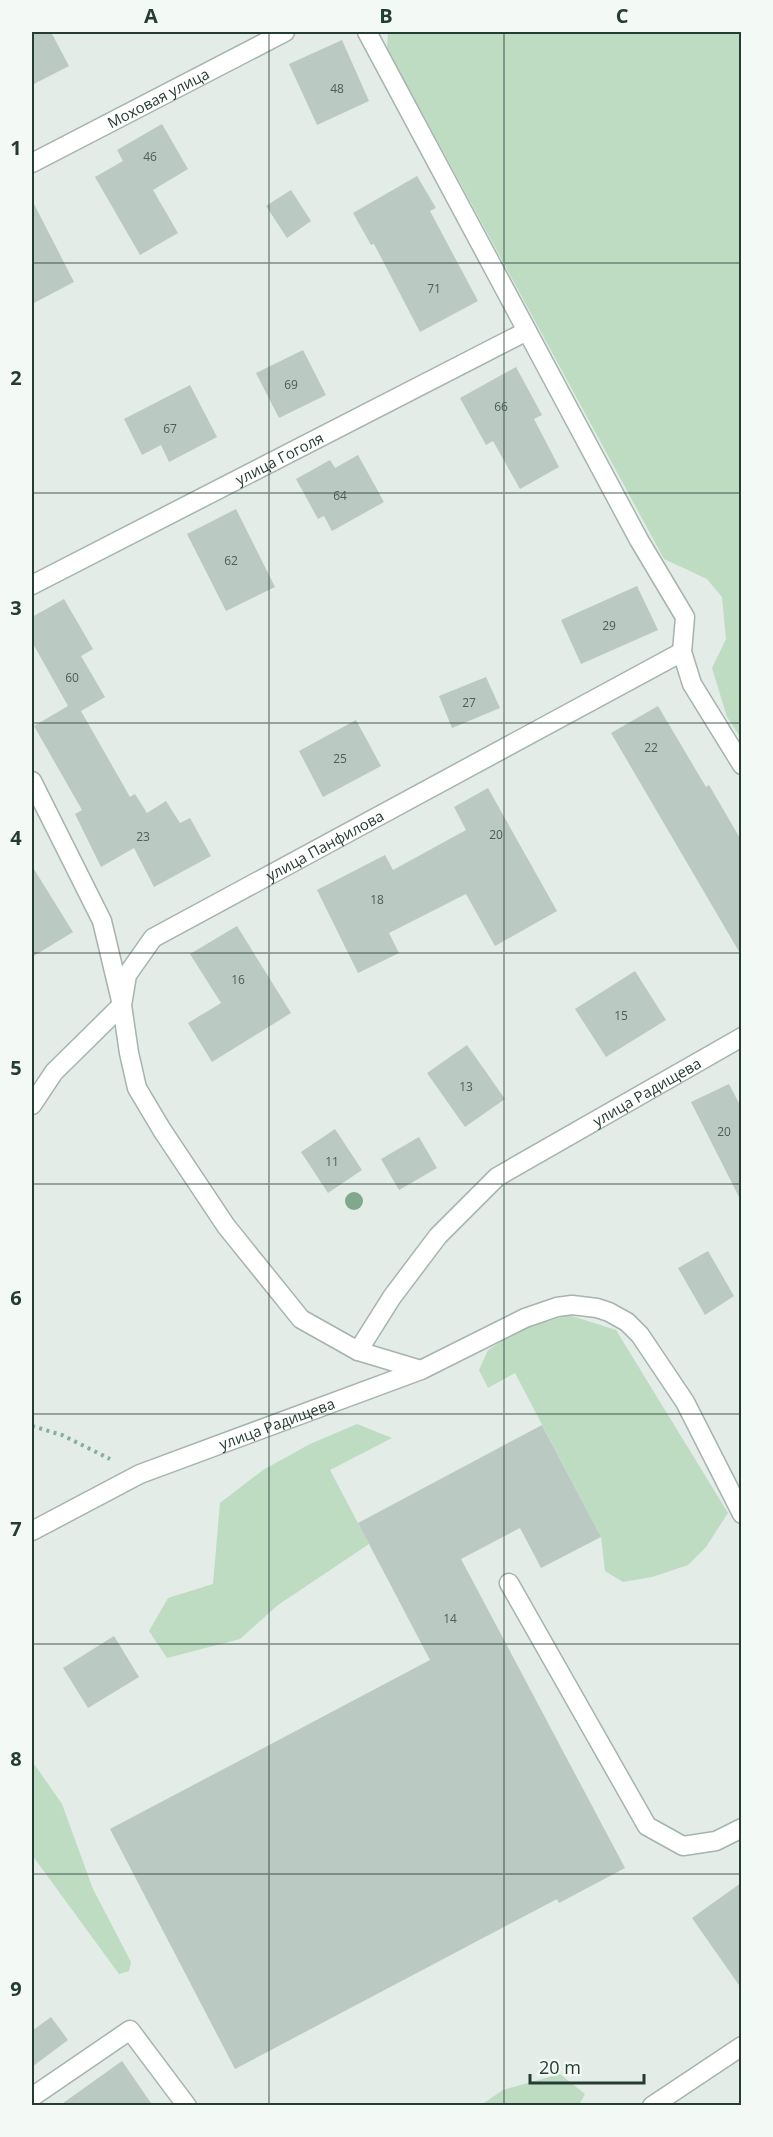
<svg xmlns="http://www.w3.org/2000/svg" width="773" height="2137" font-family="'Open Sans',sans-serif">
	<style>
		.green { fill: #bddcc2 }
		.building { fill: #bbc9c3 }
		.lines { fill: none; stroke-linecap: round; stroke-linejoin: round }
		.minor-casing { stroke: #a6b4ad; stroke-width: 21 }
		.path { stroke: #85ae9d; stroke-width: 4; stroke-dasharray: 3 4.5; stroke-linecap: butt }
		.minor { stroke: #fff; stroke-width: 18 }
		.tree { fill: #81a88d }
		.grid { fill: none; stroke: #243c33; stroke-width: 1.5; stroke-opacity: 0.55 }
		.labels { text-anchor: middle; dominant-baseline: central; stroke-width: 4.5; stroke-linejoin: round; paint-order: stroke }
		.number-label { font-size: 12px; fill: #4a5f57 }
		.street-label { font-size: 15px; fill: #243c33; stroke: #f3f9f5 }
		.neatline { fill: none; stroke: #243c33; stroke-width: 2 }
		.grid-label { font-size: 20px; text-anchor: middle; font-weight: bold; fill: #243c33 }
	</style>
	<rect width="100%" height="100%" fill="#e3ece7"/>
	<!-- green -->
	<path class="green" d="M 388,32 L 741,32 L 741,738 L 727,717 L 712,668 L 726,639 L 722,597 L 707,579 L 664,559 L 387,48 Z
		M 569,1315 L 616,1330 L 728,1513 L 706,1547 L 688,1565 L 652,1577 L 623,1582 L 605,1571 L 601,1537 L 515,1373 L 488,1388 L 479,1370 L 488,1350 L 521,1329 Z
		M 357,1424 L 392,1438 L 330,1470 L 369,1544 L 278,1605 L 240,1639 L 167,1658 L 149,1631 L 168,1598 L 213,1584 L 220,1503 L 263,1470 L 310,1444 Z
		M 32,1761 L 62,1804 L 93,1889 L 131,1962 L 129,1971 L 119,1974 L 32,1855 Z
		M 560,2074 L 585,2094 L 579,2105 L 481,2105 L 503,2090 Z"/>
	<!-- building -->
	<path class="building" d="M 32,32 L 51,32 L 69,66 L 32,85 Z
		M 342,40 L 369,101 L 317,125 L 289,64 Z
		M 162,124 L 188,169 L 153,190 L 178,233 L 140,255 L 95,177 L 123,161 L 117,150 Z
		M 417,176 L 436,208 L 430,211 L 478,301 L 420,332 L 374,244 L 371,245 L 353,213 Z
		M 291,190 L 311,221 L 287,238 L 266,206 Z
		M 32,200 L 74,282 L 32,304 Z
		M 303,350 L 326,395 L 279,418 L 256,373 Z
		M 516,367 L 542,415 L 534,419 L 559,467 L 520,489 L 493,441 L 486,445 L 460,398 Z
		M 190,385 L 217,437 L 169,462 L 161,445 L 142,455 L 124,419 Z
		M 358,455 L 384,502 L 332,531 L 324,516 L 318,519 L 296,479 L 330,460 L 335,468 Z
		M 236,509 L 275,587 L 226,611 L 187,534 Z
		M 637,586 L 658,630 L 581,664 L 561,620 Z
		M 64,599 L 93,649 L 81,656 L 105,697 L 81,711 L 130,797 L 135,794 L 147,813 L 166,801 L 180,823 L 190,818 L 211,856 L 154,887 L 134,848 L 101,867 L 75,814 L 82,810 L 34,726 L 68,706 L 32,642 L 32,617 Z
		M 486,677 L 500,708 L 452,728 L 439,696 Z
		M 658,706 L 706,787 L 709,785 L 741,840 L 741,955 L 611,733 Z
		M 356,720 L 381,766 L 323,797 L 299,751 Z
		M 488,788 L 557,911 L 495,946 L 466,894 L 389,933 L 399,953 L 358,973 L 317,890 L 385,855 L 393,870 L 466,830 L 454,807 Z
		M 32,866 L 73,932 L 32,957 Z
		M 237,926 L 291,1013 L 212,1062 L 188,1023 L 221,1003 L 190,954 Z
		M 635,971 L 666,1020 L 606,1057 L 575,1009 Z
		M 467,1045 L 505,1099 L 465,1127 L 427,1073 Z
		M 729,1084 L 741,1107 L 741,1201 L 691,1102 Z
		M 335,1129 L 362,1170 L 328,1193 L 301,1152 Z
		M 419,1137 L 437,1168 L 399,1190 L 381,1159 Z
		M 708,1251 L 734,1296 L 705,1315 L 678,1268 Z
		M 542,1425 L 601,1537 L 541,1568 L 520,1528 L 461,1559 L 625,1868 L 559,1903 L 557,1899 L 235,2069 L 110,1829 L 430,1660 L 358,1523 Z
		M 114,1636 L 139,1677 L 88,1708 L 63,1668 Z
		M 741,1883 L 741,1988 L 692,1918 Z
		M 51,2017 L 68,2040 L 32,2067 L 32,2031 Z
		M 122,2061 L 153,2106 L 59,2106 Z"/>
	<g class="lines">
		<defs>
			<g id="minor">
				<path d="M 367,32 L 639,540 L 685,617 L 682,652 L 692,684 L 742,765"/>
				<path id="s1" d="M 32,163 L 285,32"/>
				<path id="s2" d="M 32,585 L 527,331"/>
				<path d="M 32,781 L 102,921 L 122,1005 L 129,1053 L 137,1088 L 162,1130 L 226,1226 L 301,1319 L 358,1351 L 421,1370"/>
				<path id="s3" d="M 32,1105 L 54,1072 L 122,1005 L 127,975 L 153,938 L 682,652"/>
				<path id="s4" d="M 358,1351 L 392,1297 L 438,1236 L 497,1177 L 742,1037"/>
				<path id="s5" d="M 32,1531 L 140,1474 L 421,1370 L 525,1318 L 557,1307 L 572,1305 L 597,1308 L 609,1312 L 627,1322 L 640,1335 L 685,1402 L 742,1514"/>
				<path d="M 509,1583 L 647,1826 L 683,1846 L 716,1841 L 742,1828"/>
				<path d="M 32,2097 L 130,2030 L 187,2106"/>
				<path d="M 652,2106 L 742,2046"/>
			</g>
		</defs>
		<!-- minor casing -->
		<use href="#minor" class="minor-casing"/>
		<!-- path -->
		<path class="path" d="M 32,1426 L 62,1435 L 110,1459"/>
		<!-- minor -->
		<use href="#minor" class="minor"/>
	</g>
	<!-- trees -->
	<circle class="tree" cx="354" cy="1201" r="9"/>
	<!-- grid -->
	<path class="grid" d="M 269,32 L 269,2106M 504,32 L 504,2106M 32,263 L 742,263M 32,493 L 742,493M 32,723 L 742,723M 32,953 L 742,953M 32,1184 L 742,1184M 32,1414 L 742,1414M 32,1644 L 742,1644M 32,1874 L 742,1874"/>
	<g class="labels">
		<!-- number labels -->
		<g class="number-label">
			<text x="337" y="88">48</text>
			<text x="150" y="156">46</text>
			<text x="434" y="288">71</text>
			<text x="291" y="384">69</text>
			<text x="501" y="406">66</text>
			<text x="170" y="428">67</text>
			<text x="340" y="495">64</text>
			<text x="231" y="560">62</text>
			<text x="609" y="625">29</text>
			<text x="72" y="677">60</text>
			<text x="469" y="702">27</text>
			<text x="651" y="747">22</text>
			<text x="340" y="758">25</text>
			<text x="496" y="834">20</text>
			<text x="143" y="836">23</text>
			<text x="377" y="899">18</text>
			<text x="238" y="979">16</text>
			<text x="621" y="1015">15</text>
			<text x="466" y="1086">13</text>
			<text x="724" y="1131">20</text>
			<text x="332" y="1161">11</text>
			<text x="450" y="1618">14</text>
		</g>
		<!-- street labels -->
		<g class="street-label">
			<text stroke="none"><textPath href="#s1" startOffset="142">Моховая улица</textPath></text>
			<text stroke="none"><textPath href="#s2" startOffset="278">улица Гоголя</textPath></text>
			<text stroke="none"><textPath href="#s3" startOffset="406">улица Панфилова</textPath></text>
			<text stroke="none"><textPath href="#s4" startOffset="396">улица Радищева</textPath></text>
			<text stroke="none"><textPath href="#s5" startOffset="268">улица Радищева</textPath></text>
		</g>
	</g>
	<!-- border -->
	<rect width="773" height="2137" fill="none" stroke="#f3f9f5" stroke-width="66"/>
	<!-- scale -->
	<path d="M530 2074v9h114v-9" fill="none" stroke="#243c33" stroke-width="3"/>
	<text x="539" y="2074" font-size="18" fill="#243c33" stroke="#f3f9f5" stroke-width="4.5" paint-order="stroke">20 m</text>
	<rect x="33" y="33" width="707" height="2071" class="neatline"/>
	<g class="grid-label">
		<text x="151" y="23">A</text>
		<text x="386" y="23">B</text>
		<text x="622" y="23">C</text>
		<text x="16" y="155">1</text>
		<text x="16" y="385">2</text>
		<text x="16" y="615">3</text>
		<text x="16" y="845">4</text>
		<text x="16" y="1075">5</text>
		<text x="16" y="1305">6</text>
		<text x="16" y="1536">7</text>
		<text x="16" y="1766">8</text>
		<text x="16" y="1996">9</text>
	</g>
</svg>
